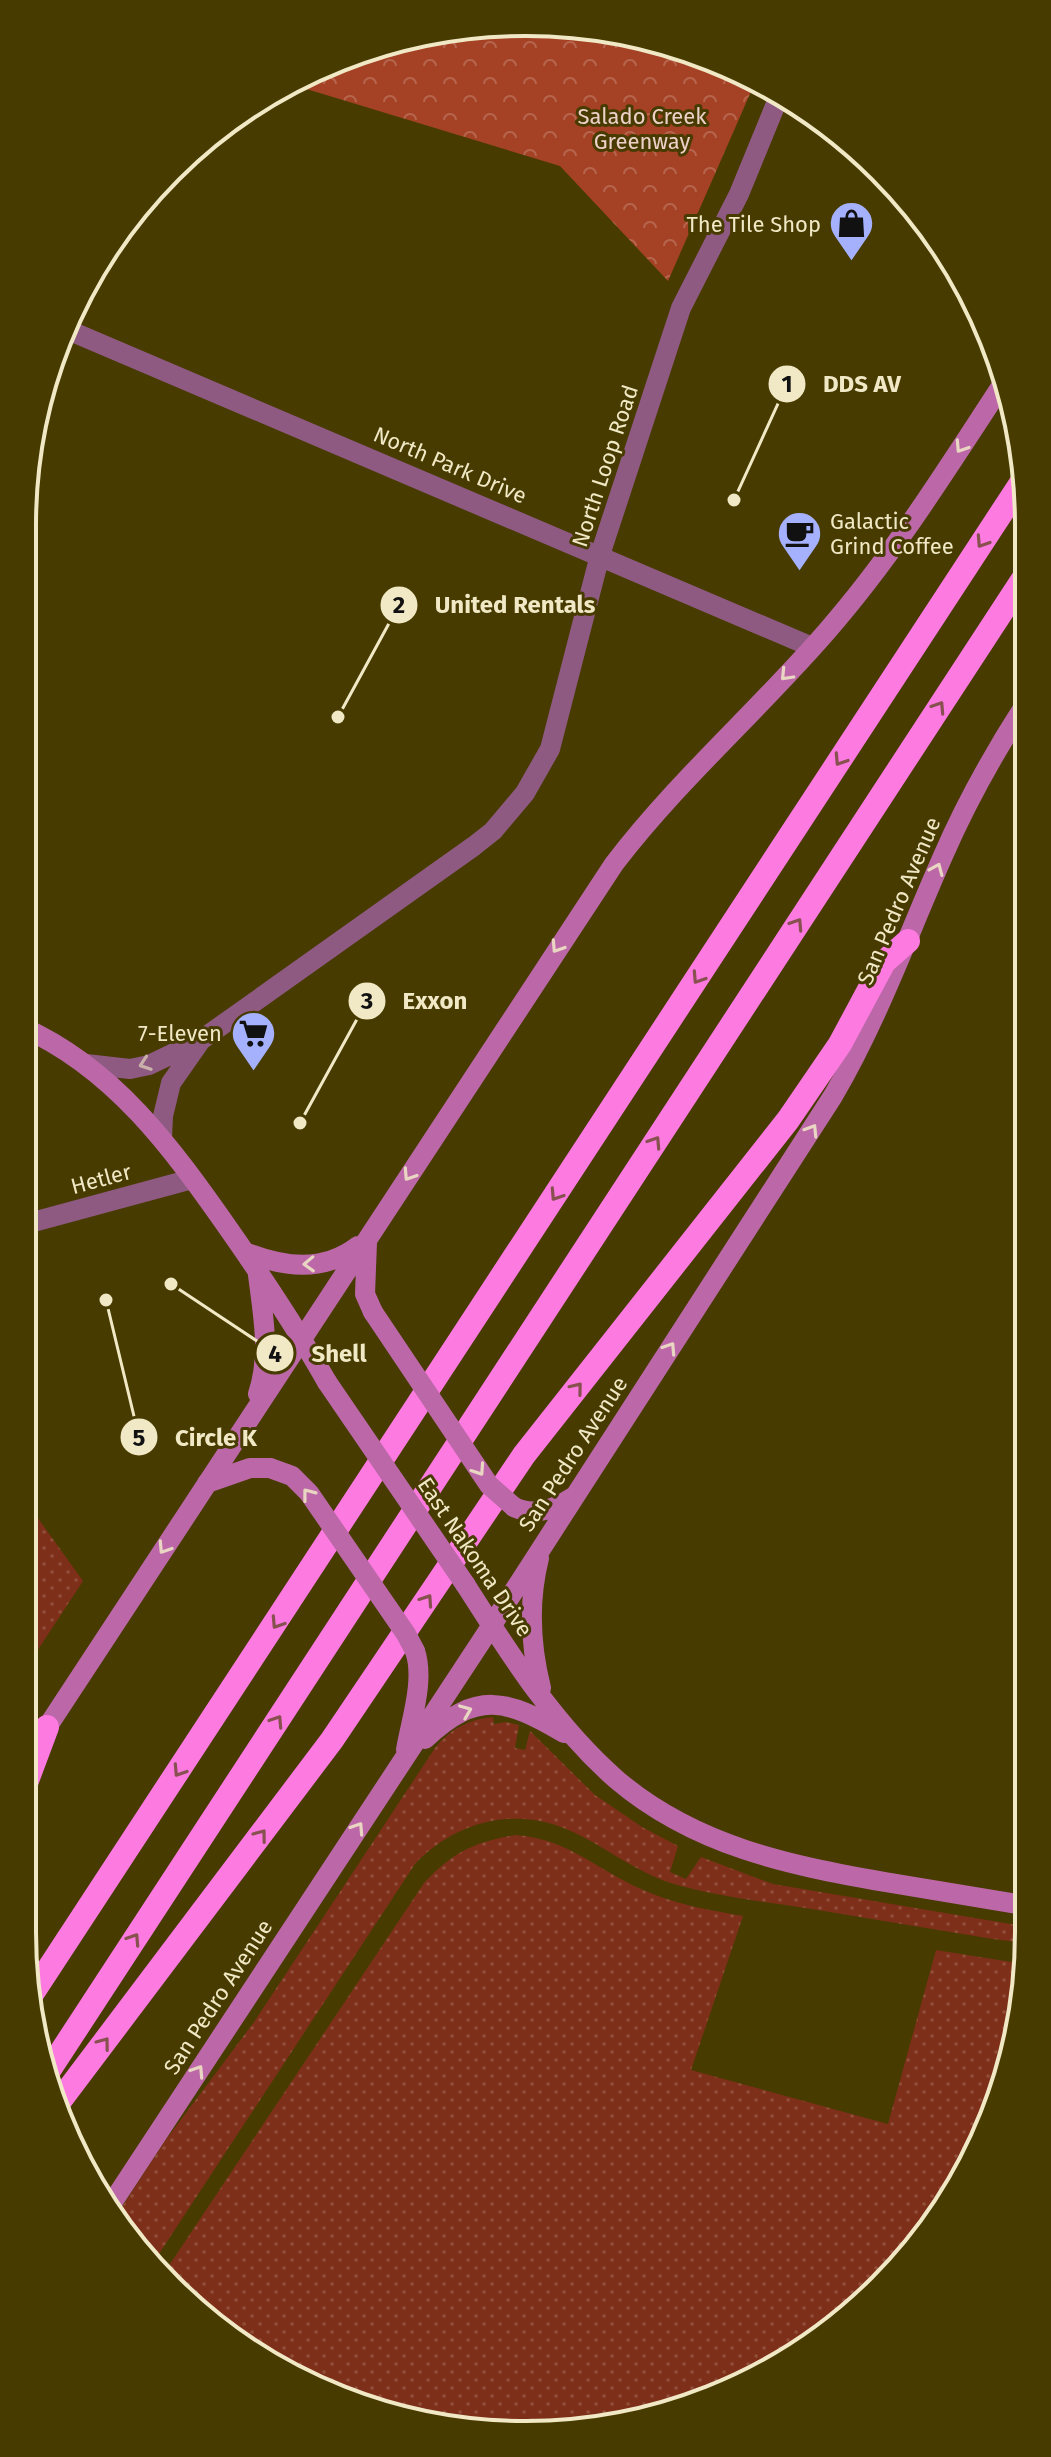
<svg xmlns="http://www.w3.org/2000/svg" width="1051" height="2457" font-family="'Fira Sans',sans-serif">
	<style>
		.grass { fill: url(#grass-dots) }
		.forest { fill: url(#forest-crowns) }
		.lines { fill: none; stroke-linecap: round; stroke-linejoin: round }
		.street { stroke: #8f5a82; stroke-width: 20 }
		.secondary { stroke: #bc68a8; stroke-width: 20 }
		.highway { stroke: #fd7ae1; stroke-width: 24 }
		.secondary-bridge { stroke: #bc68a8; stroke-width: 20 }
		.oneway { stroke: #e9d6c2 }
		.oneway2 { stroke: #87514f }
		.oneway3 { stroke: #cab0ab }
		.labels { text-anchor: middle; dominant-baseline: central; stroke-width: 6; stroke-linejoin: round; paint-order: stroke }
		.park-label { font-size: 22px; fill: #edd1c9; stroke: #473b00 }
		.poi-label { font-size: 22px; fill: #f1e9c6; stroke: #473b00; text-anchor: end }
		.street-label { font-size: 22px; fill: #f1e9c6; stroke: #473b00 }
		.rim { fill: none; stroke: #f1e9c6; stroke-width: 4 }
		.leader { fill: none; stroke: #f1e9c6; stroke-width: 3 }
		.callout-dot { fill: #f1e9c6; stroke: #473b00; stroke-width: 3 }
		.mark-label { font-size: 24px; text-anchor: middle; font-weight: bold; fill: #111 }
		.callout-label { font-size: 24px; text-anchor: middle; font-weight: bold; fill: #f1e9c6; stroke: #473b00; stroke-width: 6; stroke-linejoin: round; paint-order: stroke }
	</style>
	<defs>
		<pattern id="grass-dots" width="8" height="8" patternUnits="userSpaceOnUse" patternTransform="scale(2)"><rect width="8" height="8" fill="#7d2f19"/><path d="M2 2h.1M6 6h.1" fill="none" stroke="#904d39" stroke-width="1.8" stroke-linecap="round"/></pattern>
		<pattern id="forest-crowns" width="20" height="18" patternUnits="userSpaceOnUse" patternTransform="scale(2)"><rect width="20" height="18" fill="#a54226"/><path d="M2 6a3 3 0 1 1 6 0M12 15a3 3 0 1 1 6 0" fill="none" stroke="#b6664e"/></pattern>
	</defs>
	<rect width="100%" height="100%" fill="#473b00"/>
	<!-- grass -->
	<path class="grass" d="M 22,1496 L 83,1581 L 22,1674 Z
		M 493,1717 L 494,1724 L 506,1722 L 519,1725 L 515,1748 L 525,1750 L 530,1731 L 595,1795 L 642,1827 L 678,1846 L 670,1872 L 686,1879 L 701,1857 L 773,1884 L 1029,1927 L 1027,1943 L 993,1939 C 932,1929 872,1919 812,1909 C 766,1902 719,1897 674,1884 C 620,1868 582,1822 524,1819 C 484,1816 443,1834 415,1864 L 151,2266 L 118,2213 L 165,2141 L 254,2022 L 435,1748 C 450,1729 469,1719 493,1717 Z
		M 516,1835 C 568,1839 596,1869 641,1889 C 674,1904 708,1910 743,1916 L 691,2070 L 888,2124 L 936,1950 L 1024,1964 L 1002,2094 L 904,2263 L 777,2368 L 623,2425 L 428,2425 L 274,2368 L 162,2276 L 424,1883 C 453,1852 474,1842 516,1835 Z"/>
	<!-- forest -->
	<path class="forest" d="M 493,23 L 688,49 L 768,89 L 753,87 L 668,281 L 560,166 L 290,84 L 303,74 Z"/>
	<g class="lines">
		<!-- street -->
		<path class="street" d="M 68,330 L 812,647
			M 86,1064 L 130,1069 L 149,1065 L 201,1040 L 474,846 L 493,831 L 525,793 L 550,749 L 600,555 L 681,308 L 739,194 L 780,94
			M 162,1138 L 163,1116 L 171,1083 L 201,1040
			M 22,1225 L 192,1179"/>
		<!-- secondary -->
		<path class="secondary" d="M 22,1027 C 114,1068 172,1148 228,1228 C 263,1278 297,1329 327,1382
			M 367,1242 L 365,1294 L 373,1312
			M 245,1252 C 283,1267 323,1273 358,1246
			M 258,1275 C 263,1315 271,1355 258,1394
			M 207,1483 L 250,1468 L 270,1468
			M 514,1507 C 534,1517 555,1509 573,1497
			M 539,1558 C 528,1602 530,1644 541,1688
			M 465,1584 C 509,1653 554,1725 617,1780 C 695,1846 788,1865 885,1882 C 933,1890 981,1898 1029,1906
			M 40,1738 L 614,864 C 680,778 758,711 828,630 C 895,553 948,467 1004,382
			M 425,1739 C 477,1690 507,1699 564,1733
			M 406,1750 C 411,1720 425,1680 415,1651
			M 112,2203 L 492,1625 L 833,1096 C 878,1019 907,937 943,856 C 966,803 994,753 1025,705"/>
		<!-- highway -->
		<path class="highway" d="M 22,1794 L 47,1727
			M 32,1994 L 1025,477
			M 46,2075 L 1025,576
			M 56,2106 L 332,1740 L 524,1455 L 788,1120 L 840,1044 L 884,962 L 908,941"/>
		<!-- secondary-bridge -->
		<path class="secondary-bridge" d="M 373,1312 L 489,1485 L 514,1507
			M 327,1382 L 465,1584
			M 270,1468 L 292,1476 L 309,1493 L 406,1634 L 415,1651"/>
	</g>
	<!-- one-way arrows -->
	<defs><path id="oneway-chevron" d="M-2-3.5L2.5 0L-2 3.5" fill="none" stroke-width="1.6" stroke-linecap="round" stroke-linejoin="round" transform="scale(2)"/></defs>
	<g class="oneway">
		<use href="#oneway-chevron" transform="translate(961 447) rotate(123)"/>
		<use href="#oneway-chevron" transform="translate(786 675) rotate(134)"/>
		<use href="#oneway-chevron" transform="translate(937 869) rotate(-67)"/>
		<use href="#oneway-chevron" transform="translate(557 947) rotate(123)"/>
		<use href="#oneway-chevron" transform="translate(812 1130) rotate(-58)"/>
		<use href="#oneway-chevron" transform="translate(409 1175) rotate(123)"/>
		<use href="#oneway-chevron" transform="translate(309 1264) rotate(178)"/>
		<use href="#oneway-chevron" transform="translate(670 1348) rotate(-57)"/>
		<use href="#oneway-chevron" transform="translate(479 1470) rotate(56)"/>
		<use href="#oneway-chevron" transform="translate(308 1494) rotate(-128)"/>
		<use href="#oneway-chevron" transform="translate(164 1548) rotate(123)"/>
		<use href="#oneway-chevron" transform="translate(466 1711) rotate(-22)"/>
		<use href="#oneway-chevron" transform="translate(358 1828) rotate(-57)"/>
		<use href="#oneway-chevron" transform="translate(198 2071) rotate(-57)"/>
	</g>
	<g class="oneway2">
		<use href="#oneway-chevron" transform="translate(982 542) rotate(123)"/>
		<use href="#oneway-chevron" transform="translate(939 707) rotate(-57)"/>
		<use href="#oneway-chevron" transform="translate(840 760) rotate(123)"/>
		<use href="#oneway-chevron" transform="translate(797 924) rotate(-57)"/>
		<use href="#oneway-chevron" transform="translate(698 978) rotate(123)"/>
		<use href="#oneway-chevron" transform="translate(655 1142) rotate(-57)"/>
		<use href="#oneway-chevron" transform="translate(556 1195) rotate(123)"/>
		<use href="#oneway-chevron" transform="translate(577 1388) rotate(-51)"/>
		<use href="#oneway-chevron" transform="translate(427 1600) rotate(-56)"/>
		<use href="#oneway-chevron" transform="translate(277 1623) rotate(123)"/>
		<use href="#oneway-chevron" transform="translate(277 1721) rotate(-57)"/>
		<use href="#oneway-chevron" transform="translate(179 1771) rotate(123)"/>
		<use href="#oneway-chevron" transform="translate(261 1835) rotate(-53)"/>
		<use href="#oneway-chevron" transform="translate(134 1939) rotate(-57)"/>
		<use href="#oneway-chevron" transform="translate(104 2043) rotate(-53)"/>
	</g>
	<use class="oneway3" href="#oneway-chevron" transform="translate(145 1064) rotate(161)"/>
	<!-- icons -->
	<defs>
		<symbol id="shop-pin" viewBox="-11 -11 22 30"><path d="M0 17L-7.5 6A9.5 9.5 0 1 1 7.5 6Z" fill="#a5b1fc" stroke="#473b00"/><path d="M-5-2.5h2.3a2.7 3.5 0 0 1 5.4 0H5L5.5 6h-11ZM-1.5-2.5h3a1.5 2.3 0 0 0-3 0Z" fill="#111"/></symbol>
		<symbol id="cafe-pin" viewBox="-11 -11 22 30"><path d="M0 17L-7.5 6A9.5 9.5 0 1 1 7.5 6Z" fill="#a5b1fc" stroke="#473b00"/><path d="M-5.5-4.5H6V0H3Q3 3.5 0 3.5H-2.5Q-5.5 3.5-5.5 0ZM3-3.2v2h1.7v-2ZM-6 4.5H4V6H-6Z" fill="#111"/></symbol>
		<symbol id="supermarket-pin" viewBox="-11 -11 22 30"><path d="M0 17L-7.5 6A9.5 9.5 0 1 1 7.5 6Z" fill="#a5b1fc" stroke="#473b00"/><path d="M-6-5.5h2.5l.6 2H6L4.5 2H-2.5L-4.4-4H-6ZM-1.5 3.2a1.3 1.3 0 1 0 .1 0ZM3 3.2a1.3 1.3 0 1 0 .1 0Z" fill="#111"/></symbol>
	</defs>
	<g fill-rule="evenodd">
		<use href="#shop-pin" x="826" y="198" width="51" height="69"/>
		<use href="#cafe-pin" x="774" y="508" width="51" height="69"/>
		<use href="#supermarket-pin" x="228" y="1008" width="51" height="69"/>
	</g>
	<g class="labels">
		<!-- park labels -->
		<g class="park-label">
			<text x="642" y="116">Salado Creek<tspan x="642" dy="25">Greenway</tspan></text>
		</g>
		<!-- poi labels -->
		<g class="poi-label">
			<text x="821" y="224">The Tile Shop</text>
			<text x="830" y="521" text-anchor="start">Galactic<tspan x="830" dy="25">Grind Coffee</tspan></text>
			<text x="222" y="1033">7-Eleven</text>
		</g>
		<!-- street labels -->
		<g class="street-label">
			<text transform="translate(450 465) rotate(23)">North Park Drive</text>
			<text transform="translate(605 466) rotate(-72)">North Loop Road</text>
			<text transform="translate(899 901) rotate(-67)">San Pedro Avenue</text>
			<text transform="translate(101 1179) rotate(-15)">Hetler</text>
			<text transform="translate(573 1454) rotate(-57)">San Pedro Avenue</text>
			<text transform="translate(475 1557) rotate(56)">East Nakoma Drive</text>
			<text transform="translate(218 1997) rotate(-57)">San Pedro Avenue</text>
		</g>
	</g>
	<!-- crop -->
	<path d="M0 0H1051V2457H0ZM525 36H526A489 489 0 0 1 1015 525V1932A489 489 0 0 1 526 2421H525A489 489 0 0 1 36 1932V525A489 489 0 0 1 525 36Z" fill="#473b00" fill-rule="evenodd"/>
	<path class="rim" d="M525 36H526A489 489 0 0 1 1015 525V1932A489 489 0 0 1 526 2421H525A489 489 0 0 1 36 1932V525A489 489 0 0 1 525 36Z"/>
	<!-- callouts -->
	<path class="leader" d="M734 500L787 384M338 717L399 605M300 1123L367 1001M171 1284L275 1353M106 1300L139 1437"/>
	<g class="callout-dot">
		<circle cx="734" cy="500" r="8"/>
		<circle cx="338" cy="717" r="8"/>
		<circle cx="300" cy="1123" r="8"/>
		<circle cx="171" cy="1284" r="8"/>
		<circle cx="106" cy="1300" r="8"/>
		<circle cx="787" cy="384" r="20"/>
		<circle cx="399" cy="605" r="20"/>
		<circle cx="367" cy="1001" r="20"/>
		<circle cx="275" cy="1353" r="20"/>
		<circle cx="139" cy="1437" r="20"/>
	</g>
	<g class="mark-label">
		<text x="787" y="392">1</text>
		<text x="399" y="613">2</text>
		<text x="367" y="1009">3</text>
		<text x="275" y="1362">4</text>
		<text x="139" y="1446">5</text>
	</g>
	<g class="callout-label">
		<text x="862" y="392">DDS AV</text>
		<text x="515" y="613">United Rentals</text>
		<text x="435" y="1009">Exxon</text>
		<text x="339" y="1362">Shell</text>
		<text x="216" y="1446">Circle K</text>
	</g>
</svg>
